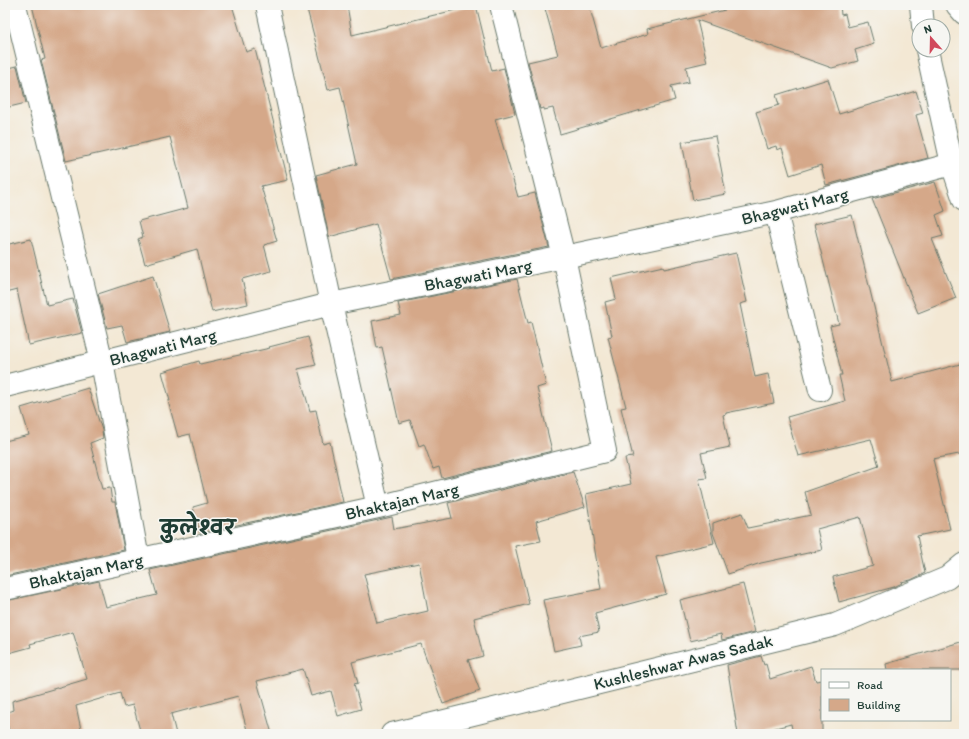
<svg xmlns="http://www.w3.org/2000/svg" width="969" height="739" font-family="Itim,'Playpen Sans Deva',sans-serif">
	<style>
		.building { fill: #d5a889; fill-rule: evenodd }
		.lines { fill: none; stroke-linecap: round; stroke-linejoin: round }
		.minor-casing { stroke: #69796c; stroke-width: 24 }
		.minor { stroke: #fff; stroke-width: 22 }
		.labels { text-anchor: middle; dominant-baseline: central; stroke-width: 3; stroke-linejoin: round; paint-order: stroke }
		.street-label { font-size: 17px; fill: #1f3d34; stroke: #f6f6f2 }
		.district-label { font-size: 21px; font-weight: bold; fill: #1f3d34; stroke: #f6f6f2 }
	</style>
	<rect width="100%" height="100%" fill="#f6f6f2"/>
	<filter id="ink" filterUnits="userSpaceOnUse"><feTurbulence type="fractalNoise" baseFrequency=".025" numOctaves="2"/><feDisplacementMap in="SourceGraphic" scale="8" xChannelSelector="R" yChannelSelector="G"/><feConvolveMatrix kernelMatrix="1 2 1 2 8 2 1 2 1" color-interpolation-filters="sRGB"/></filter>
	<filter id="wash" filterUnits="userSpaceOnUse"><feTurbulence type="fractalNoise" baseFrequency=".012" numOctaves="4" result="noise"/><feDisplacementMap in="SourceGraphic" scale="16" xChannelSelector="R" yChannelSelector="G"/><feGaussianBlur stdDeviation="0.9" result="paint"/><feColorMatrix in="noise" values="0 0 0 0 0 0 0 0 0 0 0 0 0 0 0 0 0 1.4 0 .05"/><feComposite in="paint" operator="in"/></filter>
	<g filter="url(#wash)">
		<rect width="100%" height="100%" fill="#f3e8d4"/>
		<g id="blocks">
			<!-- building -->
			<path class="building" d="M 32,5 L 232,5 L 246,52 L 255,49 L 288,180 L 261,186 L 277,241 L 264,245 L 271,271 L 242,279 L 248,304 L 212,312 L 197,249 L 145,264 L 138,239 L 143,237 L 139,221 L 188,208 L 170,137 L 66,161 L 41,60 L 45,59 Z
				M 306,5 L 347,5 L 352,35 L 476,5 L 492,71 L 504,68 L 515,114 L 495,119 L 518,197 L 535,193 L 549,247 L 391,279 L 376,224 L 329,237 L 316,175 L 357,164 L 340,87 L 328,90 Z
				M 544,5 L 589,5 L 601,48 L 648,34 L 647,29 L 725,10 L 724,5 L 840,5 L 841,15 L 845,14 L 848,27 L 868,22 L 874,44 L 855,50 L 858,61 L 832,68 L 697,20 L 707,62 L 686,67 L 689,82 L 671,86 L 675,100 L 560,134 L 553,108 L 544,110 L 544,108 L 540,109 L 528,62 L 558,55 Z
				M 17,66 L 26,103 L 5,108 L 5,69 Z
				M 828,79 L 839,114 L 916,91 L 923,113 L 916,115 L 928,158 L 826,185 L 821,165 L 790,175 L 782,148 L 777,150 L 776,146 L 767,149 L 756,112 L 779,105 L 776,95 Z
				M 715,136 L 726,194 L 693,200 L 682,142 Z
				M 935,182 L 945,211 L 936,215 L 943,236 L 932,239 L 956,298 L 918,313 L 872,199 Z
				M 852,215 L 892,382 L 964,363 L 964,453 L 933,459 L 950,529 L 917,536 L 925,573 L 911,580 L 901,582 L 902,583 L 894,587 L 839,602 L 833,577 L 873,566 L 860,517 L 817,529 L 822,550 L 761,563 L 728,574 L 713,533 L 713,523 L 742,513 L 748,528 L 811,515 L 805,492 L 879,466 L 871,439 L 798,456 L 787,417 L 845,401 L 839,375 L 842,375 L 830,326 L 839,324 L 814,224 Z
				M 31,239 L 47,305 L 73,299 L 82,333 L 29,345 L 17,290 L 5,293 L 5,245 Z
				M 736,253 L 747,302 L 740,304 L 755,377 L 768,374 L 774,403 L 726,413 L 726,414 L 723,415 L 730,447 L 701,453 L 707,478 L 699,479 L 714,543 L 656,557 L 666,594 L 595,613 L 599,632 L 579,636 L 581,645 L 554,651 L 543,600 L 601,589 L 586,494 L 631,484 L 625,458 L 633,457 L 621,408 L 626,407 L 608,337 L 612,336 L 605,302 L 616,299 L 611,278 L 663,266 L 664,269 Z
				M 153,276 L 170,332 L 127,342 L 122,325 L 107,328 L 98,294 Z
				M 517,279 L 528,323 L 531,322 L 546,385 L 537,388 L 552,451 L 442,478 L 439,467 L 433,469 L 424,444 L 419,446 L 410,420 L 399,423 L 382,347 L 377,348 L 372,321 L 401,315 L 398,303 Z
				M 308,337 L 316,365 L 298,369 L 310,411 L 316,410 L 323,444 L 330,442 L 343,502 L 200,533 L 193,507 L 207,503 L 190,434 L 178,437 L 168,401 L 170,401 L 162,372 L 199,361 L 200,364 L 270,348 L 269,347 Z
				M 88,388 L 102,430 L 103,438 L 90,443 L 102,489 L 110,488 L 112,502 L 115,502 L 124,550 L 5,576 L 5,441 L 29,435 L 21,408 Z
				M 573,472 L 585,507 L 536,521 L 541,541 L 515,546 L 529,604 L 474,618 L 483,656 L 468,660 L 480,691 L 443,704 L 421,644 L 352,662 L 358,683 L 354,684 L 361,709 L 338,716 L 331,691 L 311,696 L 303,669 L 257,681 L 272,734 L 248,734 L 238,696 L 171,714 L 176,734 L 141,734 L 133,705 L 124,707 L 120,693 L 76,706 L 82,734 L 10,734 L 5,717 L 5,713 L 13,710 L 12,701 L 87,679 L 73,632 L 30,644 L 31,647 L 5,654 L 5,601 L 99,581 L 106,607 L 157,595 L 150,570 L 392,517 L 394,529 L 452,518 L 448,503 ZM 419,563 L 428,611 L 377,623 L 364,574 Z
				M 743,584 L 755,632 L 722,640 L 721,634 L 690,641 L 680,600 Z
				M 964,641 L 964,670 L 887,670 L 886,664 Z
				M 761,656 L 764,665 L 766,664 L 770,679 L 811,666 L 816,681 L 822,680 L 822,734 L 793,734 L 791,724 L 752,734 L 738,734 L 727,665 Z"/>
		</g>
	</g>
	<g filter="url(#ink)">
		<use href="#blocks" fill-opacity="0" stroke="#69796c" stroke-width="1"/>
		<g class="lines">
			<defs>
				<path id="minor" d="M 15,5 L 102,362 L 138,559
					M 267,5 L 331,304 L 378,507
					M 921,5 L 923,26
					M 957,5 L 964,13
					M 927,50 L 952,164 L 964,200
					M 776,212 L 820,390
					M 5,386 L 331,304 L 564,257 L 776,212 L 952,164
					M 5,589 L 378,507 L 605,451 L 564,257 L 501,5
					M 392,734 L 835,625 L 947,578 L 964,564"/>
			</defs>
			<!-- minor casing -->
			<use href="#minor" class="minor-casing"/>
			<!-- minor -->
			<use href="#minor" class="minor"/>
		</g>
	</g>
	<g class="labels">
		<!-- street labels -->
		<g class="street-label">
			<text transform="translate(795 206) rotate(-14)">Bhagwati Marg</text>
			<text transform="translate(478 275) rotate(-11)">Bhagwati Marg</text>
			<text transform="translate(163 347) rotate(-14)">Bhagwati Marg</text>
			<text transform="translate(402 501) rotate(-13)">Bhaktajan Marg</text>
			<text transform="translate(86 571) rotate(-12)">Bhaktajan Marg</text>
			<text transform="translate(683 662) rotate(-14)">Kushleshwar Awas Sadak</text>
		</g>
		<!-- district labels -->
		<g class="district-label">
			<text x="198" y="527">कुलेश्वर</text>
		</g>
	</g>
	<!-- margin -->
	<rect width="969" height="739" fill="none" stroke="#f6f6f2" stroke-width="20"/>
	<!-- legend -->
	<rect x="821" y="669" width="130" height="52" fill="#f6f6f2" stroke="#a0aca6"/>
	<rect x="829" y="682" width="20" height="6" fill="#ffffff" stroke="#a0aca6"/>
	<text x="857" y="689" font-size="12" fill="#1f3d34">Road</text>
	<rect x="829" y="699" width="20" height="12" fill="#d5a889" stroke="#a0aca6"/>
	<text x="857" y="709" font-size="12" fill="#1f3d34">Building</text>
	<!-- north arrow -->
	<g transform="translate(931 38) rotate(340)"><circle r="19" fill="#f6f6f2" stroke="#a0aca6"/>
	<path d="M0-3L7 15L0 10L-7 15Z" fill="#d1495b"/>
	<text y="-6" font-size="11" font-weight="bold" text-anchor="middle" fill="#1f3d34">N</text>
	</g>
</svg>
